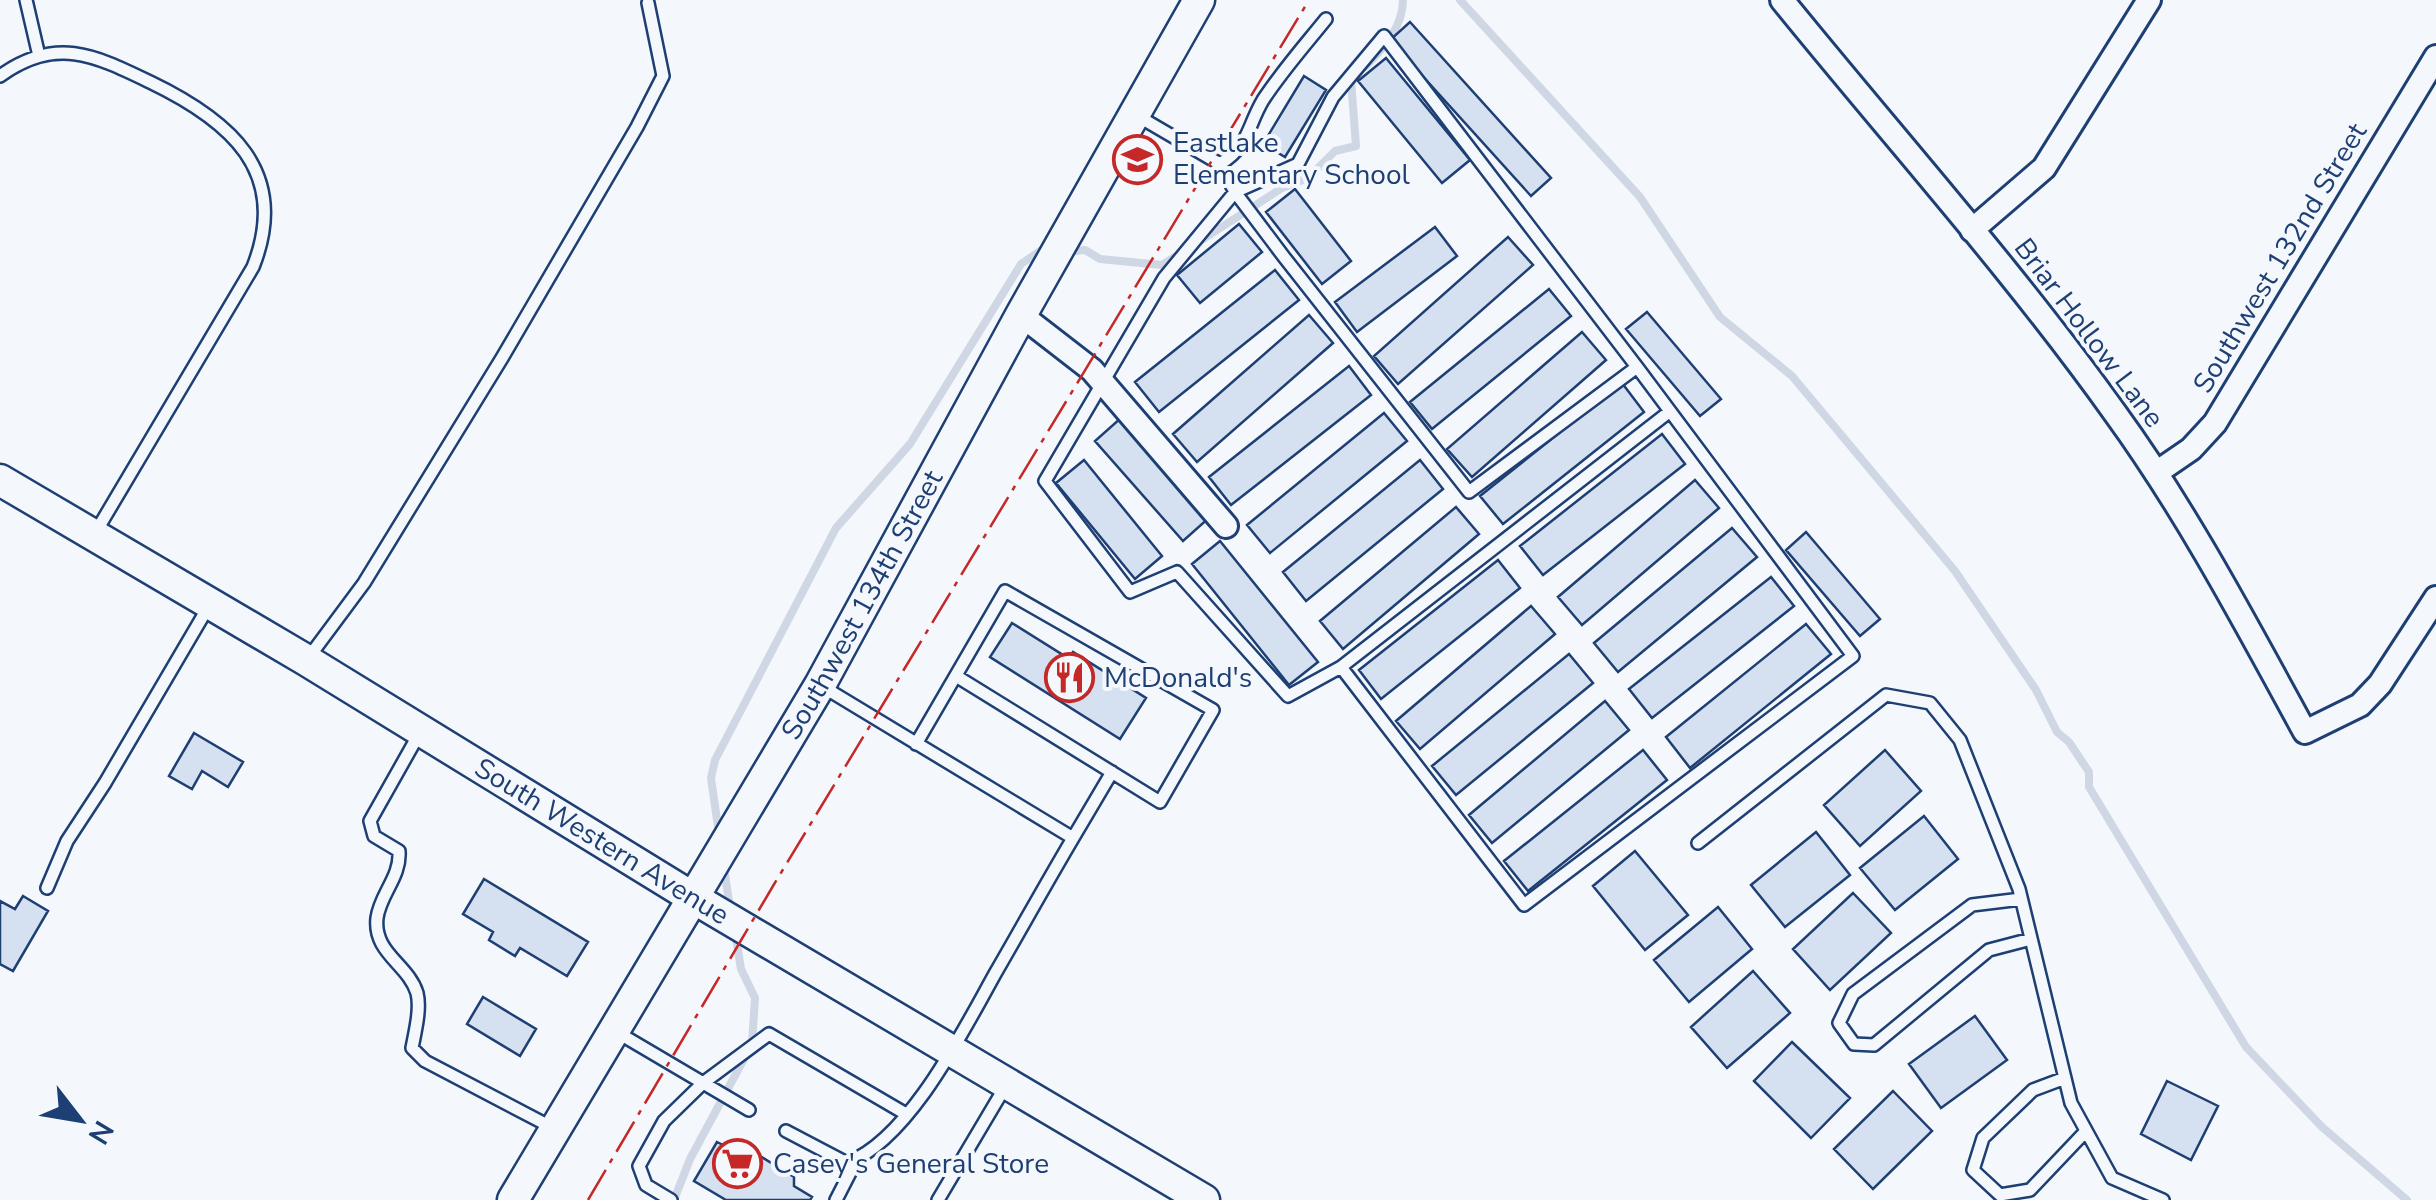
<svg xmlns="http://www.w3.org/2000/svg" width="2436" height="1200" font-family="'Nunito Sans',sans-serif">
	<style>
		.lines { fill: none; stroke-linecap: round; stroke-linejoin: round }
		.stream { stroke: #cfd7e4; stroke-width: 8 }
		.building { fill: #d5e0f0; stroke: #1d3f73; stroke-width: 2.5 }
		.lane-casing { stroke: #1d3f73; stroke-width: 16 }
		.street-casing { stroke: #1d3f73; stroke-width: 28 }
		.secondary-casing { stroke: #1d3f73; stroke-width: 35 }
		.lane { stroke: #f4f7fb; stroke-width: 11 }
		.street { stroke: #f4f7fb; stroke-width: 22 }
		.secondary { stroke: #f4f7fb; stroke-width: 30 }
		.power { stroke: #c62828; stroke-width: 2.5; stroke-dasharray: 35 8 5 8; stroke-linecap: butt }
		.labels { text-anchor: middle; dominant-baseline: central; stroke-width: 8; stroke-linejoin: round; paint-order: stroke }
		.poi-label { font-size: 28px; fill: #1d3f73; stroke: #f4f7fb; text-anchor: start }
		.street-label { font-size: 28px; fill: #1d3f73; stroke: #f4f7fb }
	</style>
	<rect width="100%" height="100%" fill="#f4f7fb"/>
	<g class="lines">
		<!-- stream -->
		<path class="stream" d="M 1460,0 L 1640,197 L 1720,317 L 1792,376 L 1955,571 L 2036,690 L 2057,732 L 2069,742 L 2089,772 L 2089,787 L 2246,1047 L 2322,1127 L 2407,1200
			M 1365,67 C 1383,49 1403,27 1403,0
			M 1197,243 L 1282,188 L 1308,178 L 1335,151 L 1356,146 L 1351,80
			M 1066,252 L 1085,250 L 1100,259 L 1162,265 L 1181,253
			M 719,834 L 711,778 L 715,760 L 836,528 L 910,444 L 1021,264 L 1046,247
			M 724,868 L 730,908
			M 674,1200 L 690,1159 L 752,1044 L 755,998 L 741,969 L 735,932"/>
	</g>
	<!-- building -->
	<path class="building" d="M 1410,22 L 1551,178 L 1531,196 L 1390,40 Z
		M 1386,58 L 1470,160 L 1442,183 L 1358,81 Z
		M 1304,76 L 1326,90 L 1285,157 L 1263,144 Z
		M 1295,189 L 1351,261 L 1322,284 L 1266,212 Z
		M 1239,224 L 1262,252 L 1200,303 L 1177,275 Z
		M 1435,227 L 1457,256 L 1357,332 L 1335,302 Z
		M 1508,237 L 1533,265 L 1398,384 L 1374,356 Z
		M 1275,270 L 1299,300 L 1159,412 L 1135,382 Z
		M 1549,289 L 1571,316 L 1432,429 L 1410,402 Z
		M 1647,312 L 1721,399 L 1700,416 L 1626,329 Z
		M 1309,315 L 1333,343 L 1197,462 L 1173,434 Z
		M 1582,332 L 1606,360 L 1472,477 L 1447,449 Z
		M 1349,366 L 1371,395 L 1231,505 L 1209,477 Z
		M 1622,383 L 1644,412 L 1503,524 L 1480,496 Z
		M 1384,413 L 1407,441 L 1270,553 L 1247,525 Z
		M 1122,417 L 1210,517 L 1183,541 L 1095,441 Z
		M 1662,434 L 1685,464 L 1543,575 L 1520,546 Z
		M 1084,460 L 1162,556 L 1135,579 L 1056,483 Z
		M 1420,460 L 1443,489 L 1306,601 L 1283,572 Z
		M 1695,480 L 1719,508 L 1582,625 L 1558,597 Z
		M 1456,507 L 1479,534 L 1343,649 L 1320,621 Z
		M 1732,528 L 1757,557 L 1618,672 L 1594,643 Z
		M 1806,532 L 1880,619 L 1860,636 L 1786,550 Z
		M 1220,541 L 1318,662 L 1289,685 L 1192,564 Z
		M 1498,560 L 1520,588 L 1381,699 L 1359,670 Z
		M 1771,577 L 1794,606 L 1652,718 L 1629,689 Z
		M 1531,606 L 1555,634 L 1420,749 L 1396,721 Z
		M 1012,623 L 1068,658 L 1073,652 L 1146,698 L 1120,739 L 990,657 Z
		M 1806,624 L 1831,654 L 1690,768 L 1666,737 Z
		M 1569,654 L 1593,683 L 1456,795 L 1432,766 Z
		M 1605,701 L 1629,730 L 1492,843 L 1469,815 Z
		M 194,733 L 243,762 L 228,787 L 202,771 L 192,789 L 169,776 Z
		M 1643,750 L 1667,780 L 1528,891 L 1504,861 Z
		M 1885,750 L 1921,791 L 1860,846 L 1824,805 Z
		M 1924,816 L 1958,859 L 1895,910 L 1860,868 Z
		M 1816,832 L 1850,875 L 1785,927 L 1751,885 Z
		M 1635,851 L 1688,915 L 1645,950 L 1593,886 Z
		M 484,879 L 588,942 L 567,976 L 520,948 L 515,956 L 489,940 L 493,932 L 463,914 Z
		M 1853,893 L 1891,933 L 1830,990 L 1793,949 Z
		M 23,896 L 48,911 L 13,971 L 0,964 L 0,901 L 15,909 Z
		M 1718,907 L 1752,949 L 1689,1002 L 1654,960 Z
		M 1753,971 L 1790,1013 L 1727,1068 L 1691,1027 Z
		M 483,997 L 536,1029 L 520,1056 L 467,1024 Z
		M 1975,1016 L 2007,1060 L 1941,1108 L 1909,1064 Z
		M 1792,1042 L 1850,1098 L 1811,1138 L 1754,1081 Z
		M 2167,1081 L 2218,1106 L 2191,1160 L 2141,1134 Z
		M 1893,1091 L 1932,1131 L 1873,1189 L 1834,1149 Z
		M 717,1142 L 735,1151 L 742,1145 L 794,1177 L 794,1186 L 812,1197 L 810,1200 L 726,1200 L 694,1181 Z"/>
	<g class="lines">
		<defs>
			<path id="lane" d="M 26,0 L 39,56
				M 0,76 C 56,36 94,55 150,82 C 229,120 291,171 253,267 L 94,535
				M 1136,115 L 1220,164 C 1250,145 1247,127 1263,100 C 1282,71 1305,45 1326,19
				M 1220,164 L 1235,192 L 1284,257 L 1469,492 L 1637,367 L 1384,36 L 1333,97 L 1298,164 L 1235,192 L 1164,278 L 1045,481 L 1130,592 L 1177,572 L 1288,696 L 1341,667 L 1524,905 L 1853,656 L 1637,367
				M 309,657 L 364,583 L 502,358 L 637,127 L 663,76 L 648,3
				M 1341,667 L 1669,412
				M 419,734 L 370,821 L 374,836 L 399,851 C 401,877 380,894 377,918 C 373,953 408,964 417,993 C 421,1009 415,1032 412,1048 L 425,1061 L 553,1128
				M 916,744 L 1005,591 L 1213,710 L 1160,802 L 956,676
				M 1073,838 L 1112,772
				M 1698,843 L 1886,695 L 1930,703 L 1960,740 L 2019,889 L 2071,1103 L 2112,1178 L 2163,1200
				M 47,888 L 67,841 L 105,783 L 210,604
				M 2021,899 L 1972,905 L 1853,994 L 1839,1023 L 1854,1044 L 1874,1045 L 1989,950 L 2031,939
				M 615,1031 L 749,1110
				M 2065,1078 L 2033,1090 L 1983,1138 L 1973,1170 L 2000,1195 L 2030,1190 L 2086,1131
				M 786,1131 L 847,1163 C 910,1139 964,1029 996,972 C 1022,927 1047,882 1073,838 L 820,685
				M 671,1200 L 646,1185 L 639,1166 L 664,1121 L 703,1083 L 769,1034 L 906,1114
				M 836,1200 L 857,1159
				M 938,1200 L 1005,1087"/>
			<path id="street" d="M 1782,0 C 1893,137 2012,269 2115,413 C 2187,512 2246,624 2305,732 L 2360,705 L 2380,684 L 2436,598
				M 1972,230 L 2044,168 L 2149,0
				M 1021,315 L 1092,370 L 1226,526
				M 2156,473 L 2191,449 L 2215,423 L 2436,57"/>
			<g id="secondary">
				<path id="s1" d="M 0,480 L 306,660 L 695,899 L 1204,1200"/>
				<path id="s2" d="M 513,1200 L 820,685 L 1021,315 L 1199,0"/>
			</g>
		</defs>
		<!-- lane casing -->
		<use href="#lane" class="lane-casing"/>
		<!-- street casing -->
		<use href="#street" class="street-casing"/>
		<!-- secondary casing -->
		<use href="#secondary" class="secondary-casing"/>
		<!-- lane -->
		<use href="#lane" class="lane"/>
		<!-- street -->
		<use href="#street" class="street"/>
		<!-- secondary -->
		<use href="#secondary" class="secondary"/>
		<!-- power -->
		<path class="power" d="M 588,1200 L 773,886 L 1309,0"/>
	</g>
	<!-- icons -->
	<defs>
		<symbol id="school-ring" viewBox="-11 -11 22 22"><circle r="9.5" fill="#f4f7fb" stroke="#c62828" stroke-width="1.5"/><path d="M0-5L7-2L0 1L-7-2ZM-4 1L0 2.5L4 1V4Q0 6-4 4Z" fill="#c62828"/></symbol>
		<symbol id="restaurant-ring" viewBox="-11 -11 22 22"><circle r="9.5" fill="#f4f7fb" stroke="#c62828" stroke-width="1.5"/><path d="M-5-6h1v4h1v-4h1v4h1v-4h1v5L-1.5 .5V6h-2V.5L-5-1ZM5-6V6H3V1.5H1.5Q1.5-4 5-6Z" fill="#c62828"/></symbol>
		<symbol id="supermarket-ring" viewBox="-11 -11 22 22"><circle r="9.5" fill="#f4f7fb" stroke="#c62828" stroke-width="1.5"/><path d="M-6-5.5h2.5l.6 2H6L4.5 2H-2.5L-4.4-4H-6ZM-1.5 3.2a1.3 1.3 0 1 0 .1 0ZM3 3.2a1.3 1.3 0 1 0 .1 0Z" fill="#c62828"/></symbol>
	</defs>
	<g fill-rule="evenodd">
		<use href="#school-ring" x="1110" y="132" width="55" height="55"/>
		<use href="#restaurant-ring" x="1042" y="650" width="55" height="55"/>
		<use href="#supermarket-ring" x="710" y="1136" width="55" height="55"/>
	</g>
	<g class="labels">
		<!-- poi labels -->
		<g class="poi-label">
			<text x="1173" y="143">Eastlake<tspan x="1173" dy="32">Elementary School</tspan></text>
			<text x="1104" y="678">McDonald's</text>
			<text x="773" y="1164">Casey's General Store</text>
		</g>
		<!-- street labels -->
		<g class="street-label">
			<text transform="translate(2280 258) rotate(-59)">Southwest 132nd Street</text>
			<text transform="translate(2089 333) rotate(53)">Briar Hollow Lane</text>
			<text stroke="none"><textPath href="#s2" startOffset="690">Southwest 134th Street</textPath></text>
			<text stroke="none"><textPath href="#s1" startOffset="702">South Western Avenue</textPath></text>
		</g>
	</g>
	<!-- north arrow -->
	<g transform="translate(80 1120) rotate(121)" stroke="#f4f7fb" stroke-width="8" paint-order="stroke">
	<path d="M0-8L18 38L0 25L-18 38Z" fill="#1d3f73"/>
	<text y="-15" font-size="28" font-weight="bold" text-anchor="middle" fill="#1d3f73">N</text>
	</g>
</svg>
